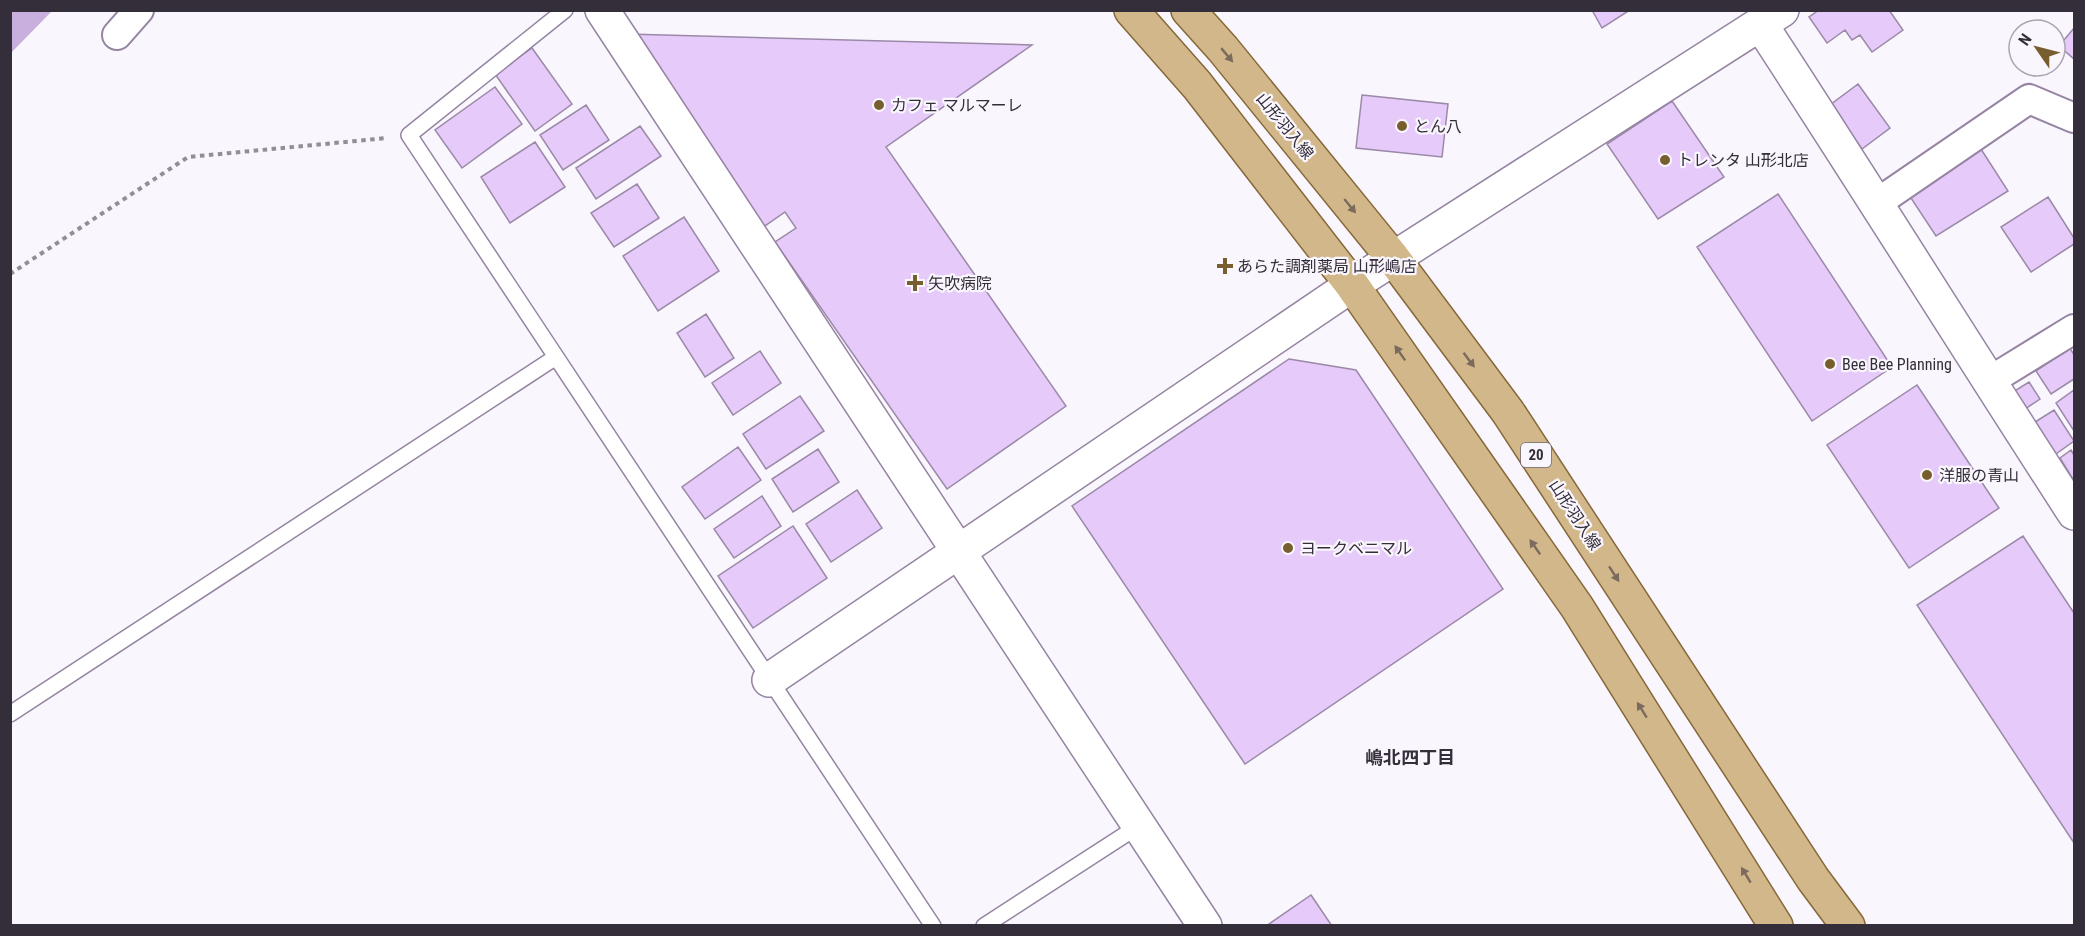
<svg xmlns="http://www.w3.org/2000/svg" width="2085" height="936" font-family="'Roboto Condensed','Noto Sans JP',sans-serif">
	<style>
		.water { fill: #c9afdd }
		.building { fill: #e5cafa; stroke: #9b89a8; stroke-width: 1.5 }
		.lines { fill: none; stroke-linecap: round; stroke-linejoin: round }
		.service-casing { stroke: #9584a2; stroke-width: 18 }
		.minor-casing { stroke: #9584a2; stroke-width: 32 }
		.tertiary-casing { stroke: #9584a2; stroke-width: 36 }
		.primary-casing { stroke: #86683a; stroke-width: 36 }
		.path { stroke: #928d97; stroke-width: 4; stroke-dasharray: 4.5 4.5; stroke-linecap: butt }
		.service { stroke: #fff; stroke-width: 15 }
		.minor { stroke: #fff; stroke-width: 28 }
		.tertiary { stroke: #fff; stroke-width: 33 }
		.primary { stroke: #d1b789; stroke-width: 33 }
		.oneway { fill: #7b6b5e }
		.poi-dot { fill: #785d2f; stroke: #faf6fd; stroke-width: 2 }
		.labels { text-anchor: middle; dominant-baseline: central; stroke-width: 4.5; stroke-linejoin: round; paint-order: stroke }
		.shield { fill: #faf6fd; stroke: #6f6974; stroke-width: 1.5 }
		.shield-label { font-size: 15px; font-weight: bold; fill: #342d3a }
		.poi-label { font-size: 16px; fill: #342d3a; stroke: #faf6fd; text-anchor: start }
		.street-label { font-size: 16px; fill: #342d3a; stroke: #faf6fd }
		.neighbourhood-label { font-size: 18px; font-weight: bold; fill: #342d3a; stroke: #faf6fd }
	</style>
	<rect width="100%" height="100%" fill="#faf6fd"/>
	<!-- water -->
	<path class="water" d="M 11,10 L 52,11 L 11,53 L 10,11 Z"/>
	<!-- building -->
	<path class="building" d="M 1592,10 L 1630,10 L 1602,28 Z
		M 1819,10 L 1889,10 L 1903,30 L 1872,52 L 1860,35 L 1852,40 L 1845,30 L 1827,43 L 1809,17 Z
		M 2074,28 L 2074,59 L 2059,46 Z
		M 627,34 L 1032,45 L 886,147 L 1066,406 L 947,489 L 775,242 L 796,228 L 785,212 L 762,228 Z
		M 532,48 L 572,104 L 535,131 L 495,74 Z
		M 1858,84 L 1890,128 L 1862,149 L 1830,105 Z
		M 495,87 L 522,124 L 462,168 L 435,130 Z
		M 1362,95 L 1448,104 L 1442,157 L 1356,148 Z
		M 1672,101 L 1724,177 L 1658,219 L 1607,144 Z
		M 586,105 L 609,140 L 563,170 L 540,135 Z
		M 640,126 L 661,156 L 596,199 L 576,168 Z
		M 535,142 L 565,187 L 510,223 L 481,177 Z
		M 1979,146 L 2008,191 L 1936,236 L 1907,192 Z
		M 637,184 L 659,218 L 614,247 L 591,213 Z
		M 1778,194 L 1892,367 L 1812,421 L 1697,247 Z
		M 2048,197 L 2074,238 L 2074,244 L 2031,272 L 2001,227 Z
		M 684,217 L 719,271 L 658,311 L 623,256 Z
		M 706,314 L 734,358 L 705,377 L 677,333 Z
		M 2070,348 L 2074,355 L 2074,379 L 2051,394 L 2036,371 Z
		M 760,351 L 781,383 L 733,415 L 712,383 Z
		M 1289,359 L 1356,370 L 1503,589 L 1245,764 L 1072,506 Z
		M 2029,382 L 2040,399 L 2025,409 L 2013,392 Z
		M 1917,385 L 1999,508 L 1909,568 L 1827,445 Z
		M 2074,390 L 2074,431 L 2056,403 Z
		M 800,396 L 824,431 L 766,469 L 743,434 Z
		M 2054,410 L 2074,441 L 2053,456 L 2032,424 Z
		M 738,447 L 761,480 L 705,519 L 682,487 Z
		M 818,449 L 839,482 L 793,512 L 772,479 Z
		M 2071,450 L 2074,455 L 2074,481 L 2060,458 Z
		M 857,490 L 882,528 L 831,562 L 806,524 Z
		M 762,496 L 781,526 L 734,558 L 714,529 Z
		M 793,526 L 827,578 L 753,628 L 718,576 Z
		M 2023,536 L 2074,613 L 2074,843 L 1917,605 Z
		M 1311,895 L 1332,926 L 1266,926 Z"/>
	<g class="lines">
		<defs>
			<path id="service" d="M 565,10 L 409,135 L 933,926
				M 10,714 L 556,357
				M 984,926 L 1140,825"/>
			<path id="minor" d="M 117,35 L 139,10
				M 1877,203 L 2029,99 L 2074,118
				M 1988,382 L 2074,329"/>
			<path id="tertiary" d="M 602,10 L 1205,926
				M 1761,25 C 1867,187 1969,351 2074,513
				M 769,680 L 1352,285 L 1782,10"/>
			<path id="primary" d="M 1131,10 L 1197,85 L 1352,285 L 1577,607 L 1776,926
				M 1188,10 L 1223,49 L 1393,258 L 1508,412 L 1813,879 L 1848,926"/>
		</defs>
		<!-- service casing -->
		<use href="#service" class="service-casing"/>
		<!-- minor casing -->
		<use href="#minor" class="minor-casing"/>
		<!-- tertiary casing -->
		<use href="#tertiary" class="tertiary-casing"/>
		<!-- primary casing -->
		<use href="#primary" class="primary-casing"/>
		<!-- path -->
		<path class="path" d="M 10,274 L 188,157 L 387,138"/>
		<!-- service -->
		<use href="#service" class="service"/>
		<!-- minor -->
		<use href="#minor" class="minor"/>
		<!-- tertiary -->
		<use href="#tertiary" class="tertiary"/>
		<!-- primary -->
		<use href="#primary" class="primary"/>
	</g>
	<!-- one-way arrows -->
	<defs><path id="oneway-solid" d="M-6-.8H1V-3.2L6.5 0L1 3.2V.8H-6Z" transform="scale(1.5)"/></defs>
	<g class="oneway">
		<use href="#oneway-solid" transform="translate(1227 55) rotate(50)"/>
		<use href="#oneway-solid" transform="translate(1350 206) rotate(51)"/>
		<use href="#oneway-solid" transform="translate(1400 353) rotate(-125)"/>
		<use href="#oneway-solid" transform="translate(1469 360) rotate(53)"/>
		<use href="#oneway-solid" transform="translate(1535 547) rotate(-125)"/>
		<use href="#oneway-solid" transform="translate(1614 574) rotate(57)"/>
		<use href="#oneway-solid" transform="translate(1642 710) rotate(-122)"/>
		<use href="#oneway-solid" transform="translate(1746 875) rotate(-121)"/>
	</g>
	<!-- markers -->
	<g class="poi-dot">
		<circle cx="879" cy="105" r="6"/>
		<circle cx="1402" cy="126" r="6"/>
		<circle cx="1665" cy="160" r="6"/>
		<path d="M1222 257h6v6h6v6h-6v6h-6v-6h-6v-6h6z"/>
		<path d="M912 274h6v6h6v6h-6v6h-6v-6h-6v-6h6z"/>
		<circle cx="1830" cy="364" r="6"/>
		<circle cx="1927" cy="475" r="6"/>
		<circle cx="1288" cy="548" r="6"/>
	</g>
	<g class="labels">
		<!-- shield labels -->
		<rect class="shield" x="1521" y="443" width="30" height="24" rx="4.5"/>
		<g class="shield-label">
			<text x="1536" y="455">20</text>
		</g>
		<!-- poi labels -->
		<g class="poi-label">
			<text x="891" y="105">カフェ マルマーレ</text>
			<text x="1414" y="126">とん八</text>
			<text x="1677" y="160">トレンタ 山形北店</text>
			<text x="1237" y="266">あらた調剤薬局 山形嶋店</text>
			<text x="928" y="283">矢吹病院</text>
			<text x="1842" y="364">Bee Bee Planning</text>
			<text x="1939" y="475">洋服の青山</text>
			<text x="1300" y="548">ヨークベニマル</text>
		</g>
		<!-- street labels -->
		<g class="street-label">
			<text transform="translate(1285 126) rotate(51)">山形羽入線</text>
			<text transform="translate(1575 515) rotate(57)">山形羽入線</text>
		</g>
		<!-- neighbourhood labels -->
		<g class="neighbourhood-label">
			<text x="1410" y="757">嶋北四丁目</text>
		</g>
	</g>
	<!-- border -->
	<rect width="2085" height="936" fill="none" stroke="#342d3a" stroke-width="24"/>
	<!-- north arrow -->
	<g transform="translate(2037 48) rotate(305)"><circle r="28" fill="#faf6fd" stroke="#aba6af" stroke-width="1.5"/>
	<path d="M0-4.5L10 22L0 15L-10 22Z" fill="#785d2f"/>
	<text y="-9" font-size="16" font-weight="bold" text-anchor="middle" fill="#342d3a">N</text>
	</g>
</svg>
